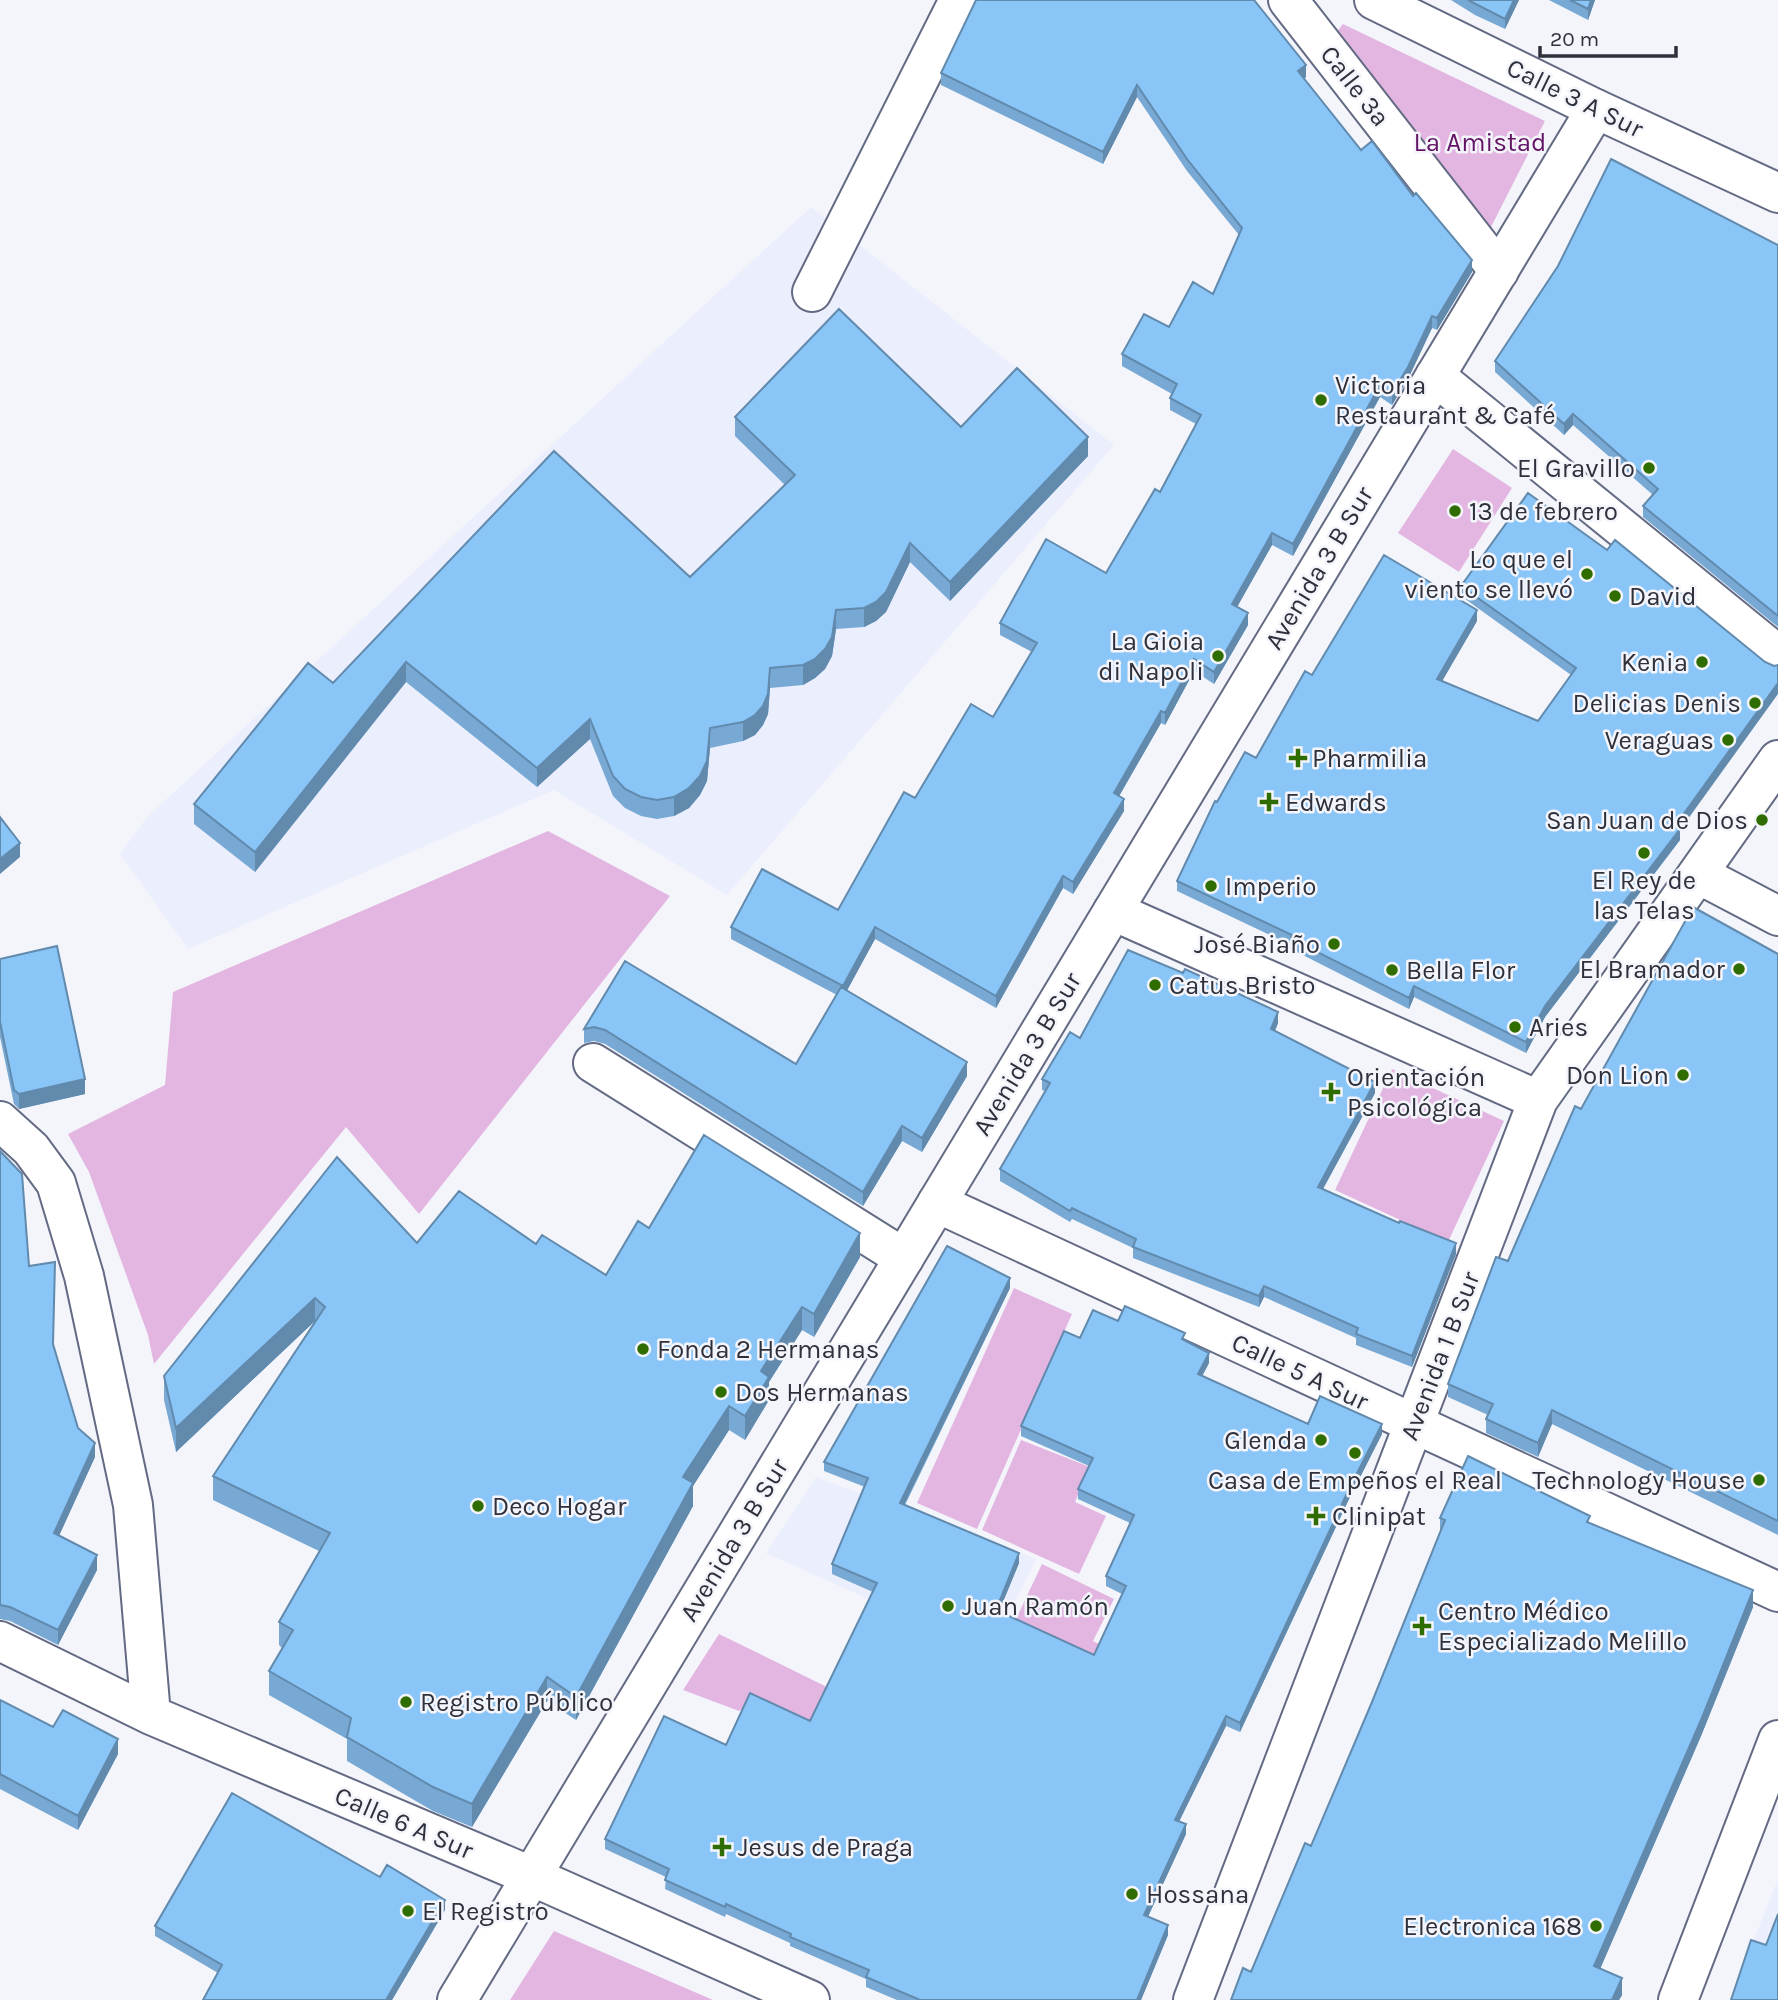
<svg xmlns="http://www.w3.org/2000/svg" width="1778" height="2000" font-family="Karla,sans-serif">
	<style>
		.built { fill: #eaeefd }
		.green { fill: #e3b6e2 }
		.lines { fill: none; stroke-linecap: round; stroke-linejoin: round }
		.minor-casing { stroke: #636a83; stroke-width: 42 }
		.major-casing { stroke: #636a83; stroke-width: 42 }
		.minor { stroke: #fff; stroke-width: 38 }
		.major { stroke: #fff; stroke-width: 38 }
		.wall { fill: #77a9d4 }
		.shaded-wall { fill: #618aad }
		.building { fill: #8ac5f7; stroke: #618aad; stroke-width: 2 }
		.poi-dot { fill: #306d00; stroke: #f4f5fb; stroke-width: 2.5 }
		.labels { text-anchor: middle; dominant-baseline: central; stroke-width: 5; stroke-linejoin: round; paint-order: stroke }
		.street-label { font-size: 26px; fill: #2e313c; stroke: #f4f5fb }
		.park-label { font-size: 26px; fill: #631465; stroke: #f4f5fb }
		.poi-label { font-size: 26px; fill: #2e313c; stroke: #f4f5fb; text-anchor: start }
	</style>
	<rect width="100%" height="100%" fill="#f4f5fb"/>
	<!-- built -->
	<path class="built" d="M 811,207 L 1114,445 L 727,895 L 554,790 L 188,949 L 120,854 L 147,817 Z
		M 816,1477 L 1036,1559 L 989,1653 L 766,1553 Z
		M 1778,1879 L 1778,2000 L 1730,2000 Z"/>
	<!-- green -->
	<path class="green" d="M 1343,24 L 1545,121 L 1490,229 L 1335,34 Z
		M 1453,449 L 1512,488 L 1459,572 L 1398,533 Z
		M 548,831 L 670,896 L 419,1214 L 346,1127 L 154,1364 L 148,1335 L 89,1172 L 68,1134 L 165,1085 L 173,992 Z
		M 1392,1069 L 1504,1121 L 1448,1242 L 1335,1190 Z
		M 1014,1288 L 1072,1314 L 977,1529 L 917,1503 Z
		M 1021,1440 L 1090,1467 L 1075,1502 L 1106,1516 L 1079,1574 L 982,1530 Z
		M 1042,1564 L 1114,1599 L 1093,1641 L 1111,1650 L 1050,1774 L 1015,1621 Z
		M 719,1634 L 831,1689 L 877,1746 L 750,1703 L 739,1711 L 683,1690 Z
		M 554,1931 L 713,2000 L 510,2000 Z"/>
	<g class="lines">
		<defs>
			<path id="minor" d="M 1288,0 L 1499,271
				M 1374,0 L 1596,109
				M 812,292 L 959,0
				M 1435,376 L 1778,655
				M 1698,874 L 1778,916
				M 1113,911 L 1538,1100
				M 593,1063 L 904,1258
				M 0,1121 L 31,1149 L 56,1183 L 84,1276 L 133,1505 L 151,1715
				M 937,1203 L 1778,1592
				M 0,1641 L 151,1715 L 531,1876 L 810,2000
				M 1193,2000 L 1538,1100 L 1778,760"/>
			<path id="major" d="M 457,2000 L 1596,109 L 1778,193
				M 1678,2000 L 1778,1740"/>
		</defs>
		<!-- minor casing -->
		<use href="#minor" class="minor-casing"/>
		<!-- major casing -->
		<use href="#major" class="major-casing"/>
		<!-- minor -->
		<use href="#minor" class="minor"/>
		<!-- major -->
		<use href="#major" class="major"/>
	</g>
	<!-- wall -->
	<path class="wall" d="M 1451,0 L 1519,0 L 1505,29 L 1475,15 Z
		M 1549,0 L 1595,0 L 1588,20 Z
		M 941,73 L 1306,77 L 1304,79 L 1361,150 L 1472,272 L 1437,330 L 1432,328 L 1408,379 L 1392,405 L 1380,397 L 1293,556 L 1272,545 L 1237,607 L 1248,625 L 1214,684 L 1194,671 L 1165,725 L 1161,723 L 1119,796 L 1124,811 L 1073,894 L 1063,888 L 996,1008 L 875,939 L 847,990 L 967,1076 L 922,1152 L 902,1141 L 863,1206 L 605,1044 L 594,1041 L 584,1043 L 584,1029 L 625,961 L 796,1064 L 837,995 L 731,939 L 731,927 L 838,910 L 915,798 L 993,717 L 1032,652 L 1000,635 L 1000,623 L 1106,573 L 1160,492 L 1196,424 L 1170,410 L 1170,398 L 1172,394 L 1122,366 L 1122,354 L 1169,327 L 1213,294 L 1239,235 L 1187,171 L 1137,97 L 1103,164 L 941,85 Z
		M 1778,245 L 1778,627 L 1643,517 L 1643,506 L 1653,495 L 1573,425 L 1564,435 L 1495,372 L 1495,361 Z
		M 735,417 L 961,427 L 1088,456 L 950,601 L 910,562 L 886,612 L 876,621 L 864,627 L 836,629 L 832,656 L 825,669 L 815,678 L 803,685 L 770,688 L 768,714 L 763,725 L 755,735 L 743,741 L 710,748 L 707,781 L 700,795 L 689,808 L 674,816 L 657,819 L 641,816 L 625,808 L 613,796 L 590,739 L 537,787 L 406,682 L 255,872 L 194,824 L 194,804 L 333,683 L 690,577 L 785,485 L 735,436 Z
		M 1528,493 L 1680,830 L 1680,840 L 1545,1017 L 1526,1053 L 1414,997 L 1409,1009 L 1291,949 L 1291,945 L 1177,891 L 1177,881 L 1217,802 L 1256,758 L 1312,675 L 1477,621 L 1442,681 L 1538,721 L 1571,675 L 1461,596 L 1461,586 Z
		M 1778,954 L 1778,1535 L 1552,1424 L 1538,1457 L 1486,1433 L 1486,1419 L 1488,1415 L 1448,1397 L 1448,1384 L 1508,1261 L 1581,1109 Z
		M 0,959 L 85,1094 L 19,1109 L 14,1104 L 0,1037 Z
		M 1278,1023 L 1275,1031 L 1375,1093 L 1323,1189 L 1456,1254 L 1412,1367 L 1356,1345 L 1356,1338 L 1264,1297 L 1259,1307 L 1133,1258 L 1133,1248 L 1072,1219 L 1070,1222 L 1000,1181 L 1000,1169 L 1045,1091 L 1042,1090 L 1042,1079 L 1080,1038 Z
		M 0,1151 L 29,1266 L 78,1428 L 95,1457 L 59,1535 L 97,1570 L 58,1645 L 10,1621 L 0,1619 Z
		M 649,1228 L 860,1257 L 814,1337 L 802,1330 L 769,1382 L 769,1400 L 745,1440 L 729,1430 L 693,1486 L 693,1506 L 576,1720 L 547,1701 L 472,1827 L 433,1811 L 347,1761 L 347,1739 L 269,1695 L 269,1671 L 282,1648 L 279,1645 L 279,1622 L 319,1551 L 213,1500 L 213,1476 L 315,1321 L 176,1452 L 164,1400 L 164,1376 L 417,1243 L 536,1244 L 606,1275 Z
		M 1010,1288 L 905,1505 L 1019,1563 L 999,1611 L 1094,1655 L 1122,1594 L 1106,1586 L 1106,1576 L 1130,1523 L 1078,1499 L 1078,1489 L 1089,1466 L 1021,1436 L 1021,1426 L 1080,1338 L 1118,1321 L 1185,1340 L 1209,1363 L 1202,1376 L 1308,1424 L 1382,1434 L 1349,1499 L 1240,1732 L 1226,1726 L 1179,1821 L 1186,1834 L 1148,1917 L 1168,1935 L 1141,2000 L 897,2000 L 866,1987 L 866,1979 L 790,1946 L 790,1943 L 726,1914 L 725,1917 L 665,1889 L 666,1877 L 605,1849 L 605,1839 L 726,1745 L 810,1721 L 873,1592 L 832,1574 L 832,1564 L 865,1487 L 824,1471 L 824,1462 Z
		M 1440,1518 L 1590,1524 L 1753,1607 L 1701,1736 L 1600,1969 L 1622,1995 L 1619,2000 L 1231,2000 L 1251,1972 L 1311,1846 L 1372,1702 L 1440,1533 Z
		M 0,1700 L 53,1727 L 118,1754 L 78,1830 L 0,1789 Z
		M 380,1877 L 445,1910 L 392,2000 L 203,2000 L 218,1973 L 155,1936 L 155,1926 Z"/>
	<!-- shaded-wall -->
	<path class="shaded-wall" d="M 1514,0 L 1519,0 L 1505,29 L 1505,19 Z
		M 1591,0 L 1595,0 L 1588,20 L 1588,9 Z
		M 1306,65 L 1306,77 L 1298,83 L 1298,71 Z
		M 1137,85 L 1137,97 L 1103,164 L 1103,152 Z
		M 1472,260 L 1472,272 L 1437,330 L 1437,318 Z
		M 1432,316 L 1432,328 L 1408,379 L 1392,405 L 1392,393 Z
		M 1380,385 L 1380,397 L 1293,556 L 1293,544 Z
		M 1573,414 L 1573,425 L 1564,435 L 1564,424 Z
		M 1088,437 L 1088,456 L 950,601 L 950,582 Z
		M 1272,533 L 1272,545 L 1232,616 L 1232,604 Z
		M 910,543 L 910,562 L 886,612 L 876,621 L 864,627 L 864,608 Z
		M 836,610 L 836,629 L 832,656 L 825,669 L 815,678 L 803,685 L 803,665 Z
		M 1477,610 L 1477,621 L 1437,690 L 1437,679 Z
		M 1248,613 L 1248,625 L 1214,684 L 1214,672 Z
		M 1194,659 L 1194,671 L 1165,725 L 1165,713 Z
		M 406,662 L 406,682 L 255,872 L 255,852 Z
		M 770,668 L 770,688 L 768,714 L 763,725 L 755,735 L 743,741 L 743,722 Z
		M 1778,683 L 1778,694 L 1680,830 L 1680,840 L 1545,1017 L 1526,1053 L 1526,1042 L 1545,1006 Z
		M 1161,711 L 1161,723 L 1114,805 L 1114,793 Z
		M 590,719 L 590,739 L 537,787 L 537,768 Z
		M 710,728 L 710,748 L 707,781 L 700,795 L 689,808 L 674,816 L 674,797 Z
		M 1124,799 L 1124,811 L 1073,894 L 1073,882 Z
		M 20,843 L 20,857 L 0,874 L 0,859 Z
		M 1063,876 L 1063,888 L 996,1008 L 996,996 Z
		M 875,927 L 875,939 L 843,998 L 843,986 Z
		M 1414,986 L 1414,997 L 1409,1009 L 1409,998 Z
		M 1278,1012 L 1278,1023 L 1271,1040 L 1271,1029 Z
		M 967,1062 L 967,1076 L 922,1152 L 922,1138 Z
		M 85,1079 L 85,1094 L 19,1109 L 19,1094 Z
		M 1375,1082 L 1375,1093 L 1318,1198 L 1318,1187 Z
		M 902,1126 L 902,1141 L 863,1206 L 863,1192 Z
		M 860,1233 L 860,1257 L 814,1337 L 814,1314 Z
		M 1456,1243 L 1456,1254 L 1412,1367 L 1412,1356 Z
		M 1010,1278 L 1010,1288 L 900,1513 L 900,1503 Z
		M 1264,1286 L 1264,1297 L 1259,1307 L 1259,1296 Z
		M 315,1298 L 315,1321 L 176,1452 L 176,1428 Z
		M 802,1307 L 802,1330 L 769,1382 L 769,1400 L 745,1440 L 745,1416 L 761,1371 Z
		M 1209,1353 L 1209,1363 L 1198,1384 L 1198,1374 Z
		M 729,1406 L 729,1430 L 693,1486 L 693,1506 L 576,1720 L 576,1697 L 683,1477 Z
		M 1552,1410 L 1552,1424 L 1538,1457 L 1538,1443 Z
		M 1382,1424 L 1382,1434 L 1349,1499 L 1240,1732 L 1240,1723 L 1349,1489 Z
		M 95,1443 L 95,1457 L 54,1547 L 54,1533 Z
		M 1019,1553 L 1019,1563 L 996,1619 L 996,1610 Z
		M 97,1555 L 97,1570 L 58,1645 L 58,1630 Z
		M 1753,1590 L 1753,1607 L 1701,1736 L 1594,1983 L 1594,1966 Z
		M 547,1677 L 547,1701 L 472,1827 L 472,1804 Z
		M 1226,1716 L 1226,1726 L 1175,1830 L 1175,1820 Z
		M 118,1739 L 118,1754 L 78,1830 L 78,1816 Z
		M 1186,1824 L 1186,1834 L 1144,1925 L 1144,1915 Z
		M 445,1900 L 445,1910 L 392,2000 L 386,2000 Z
		M 1168,1925 L 1168,1935 L 1141,2000 L 1137,2000 Z
		M 1622,1978 L 1622,1995 L 1619,2000 L 1612,2000 Z"/>
	<!-- building -->
	<path class="building" d="M 976,0 L 1254,0 L 1306,65 L 1298,71 L 1361,150 L 1372,141 L 1413,196 L 1416,193 L 1472,260 L 1437,318 L 1432,316 L 1408,367 L 1392,393 L 1380,385 L 1293,544 L 1272,533 L 1232,604 L 1248,613 L 1214,672 L 1194,659 L 1165,713 L 1161,711 L 1114,793 L 1124,799 L 1073,882 L 1063,876 L 996,996 L 875,927 L 843,986 L 731,927 L 762,869 L 838,910 L 904,792 L 915,798 L 971,704 L 993,717 L 1037,643 L 1000,623 L 1046,539 L 1106,573 L 1155,489 L 1160,492 L 1201,415 L 1170,398 L 1177,384 L 1122,354 L 1144,314 L 1169,327 L 1193,282 L 1213,294 L 1242,228 L 1187,159 L 1137,85 L 1103,152 L 941,73 Z
		M 1468,0 L 1514,0 L 1505,19 Z
		M 1570,0 L 1591,0 L 1588,9 Z
		M 1611,159 L 1778,245 L 1778,616 L 1643,506 L 1658,489 L 1573,414 L 1564,424 L 1495,361 L 1558,266 Z
		M 839,309 L 961,427 L 1017,368 L 1088,437 L 950,582 L 910,543 L 886,592 L 876,602 L 864,608 L 836,610 L 832,637 L 825,649 L 815,659 L 803,665 L 770,668 L 768,694 L 763,706 L 755,715 L 743,722 L 710,728 L 707,761 L 700,776 L 689,788 L 674,797 L 657,800 L 641,797 L 625,789 L 613,776 L 590,719 L 537,768 L 406,662 L 255,852 L 194,804 L 308,663 L 333,683 L 554,451 L 690,577 L 795,475 L 735,417 Z
		M 1528,493 L 1607,550 L 1615,540 L 1765,662 L 1774,666 L 1778,665 L 1778,683 L 1675,826 L 1680,829 L 1545,1006 L 1526,1042 L 1414,986 L 1409,998 L 1291,939 L 1292,935 L 1177,881 L 1215,801 L 1217,802 L 1245,752 L 1256,758 L 1305,671 L 1312,675 L 1384,555 L 1477,610 L 1437,679 L 1538,721 L 1576,668 L 1461,586 Z
		M 0,817 L 20,843 L 0,859 Z
		M 1693,907 L 1778,954 L 1778,1521 L 1552,1410 L 1538,1443 L 1486,1419 L 1493,1404 L 1448,1384 L 1496,1257 L 1508,1261 L 1575,1106 L 1581,1109 Z
		M 57,946 L 85,1079 L 19,1094 L 14,1090 L 0,1022 L 0,959 Z
		M 1128,950 L 1183,973 L 1185,969 L 1278,1012 L 1271,1029 L 1375,1082 L 1318,1187 L 1399,1223 L 1400,1221 L 1456,1243 L 1412,1356 L 1356,1334 L 1358,1328 L 1264,1286 L 1259,1296 L 1133,1247 L 1136,1239 L 1072,1208 L 1070,1211 L 1000,1169 L 1050,1083 L 1042,1079 L 1070,1032 L 1080,1038 Z
		M 625,961 L 796,1064 L 841,987 L 967,1062 L 922,1138 L 902,1126 L 863,1192 L 605,1030 L 594,1027 L 584,1029 Z
		M 704,1135 L 860,1233 L 814,1314 L 802,1307 L 761,1371 L 769,1377 L 745,1416 L 729,1406 L 683,1477 L 693,1483 L 576,1697 L 547,1677 L 472,1804 L 433,1787 L 347,1737 L 351,1718 L 269,1671 L 293,1630 L 279,1622 L 330,1533 L 213,1476 L 325,1307 L 315,1298 L 176,1428 L 164,1376 L 337,1157 L 417,1243 L 459,1191 L 536,1244 L 542,1235 L 606,1275 L 638,1221 L 649,1228 Z
		M 0,1151 L 22,1174 L 29,1266 L 55,1262 L 53,1344 L 78,1428 L 95,1443 L 54,1533 L 97,1555 L 58,1630 L 10,1607 L 0,1605 Z
		M 947,1246 L 1010,1278 L 900,1503 L 1019,1553 L 996,1610 L 1094,1655 L 1126,1586 L 1106,1576 L 1134,1515 L 1078,1489 L 1093,1458 L 1021,1426 L 1064,1331 L 1080,1338 L 1093,1310 L 1118,1321 L 1125,1306 L 1185,1333 L 1182,1339 L 1209,1353 L 1198,1374 L 1308,1424 L 1320,1396 L 1382,1424 L 1349,1489 L 1240,1723 L 1226,1716 L 1175,1820 L 1186,1824 L 1144,1915 L 1168,1925 L 1137,2000 L 920,2000 L 866,1977 L 869,1970 L 790,1937 L 791,1934 L 726,1904 L 725,1907 L 665,1880 L 669,1869 L 605,1839 L 664,1716 L 726,1745 L 750,1693 L 810,1721 L 877,1583 L 832,1564 L 868,1478 L 824,1462 Z
		M 1468,1456 L 1590,1516 L 1587,1522 L 1753,1590 L 1701,1720 L 1594,1966 L 1622,1978 L 1612,2000 L 1231,2000 L 1243,1968 L 1251,1972 L 1305,1843 L 1311,1846 L 1372,1702 L 1445,1520 L 1440,1518 Z
		M 0,1700 L 53,1727 L 63,1710 L 118,1739 L 78,1816 L 0,1774 Z
		M 232,1793 L 380,1877 L 387,1865 L 445,1900 L 386,2000 L 203,2000 L 222,1965 L 155,1926 Z
		M 1778,1914 L 1778,2000 L 1731,2000 L 1751,1940 L 1766,1945 Z"/>
	<!-- markers -->
	<g class="poi-dot">
		<circle cx="1321" cy="400" r="7"/>
		<circle cx="1649" cy="468" r="7"/>
		<circle cx="1455" cy="511" r="7"/>
		<circle cx="1587" cy="574" r="7"/>
		<circle cx="1615" cy="596" r="7"/>
		<circle cx="1218" cy="656" r="7"/>
		<circle cx="1702" cy="662" r="7"/>
		<circle cx="1755" cy="703" r="7"/>
		<circle cx="1728" cy="740" r="7"/>
		<path d="M1294.5 747.5h7v7h7v7h-7v7h-7v-7h-7v-7h7z"/>
		<path d="M1265.5 791.5h7v7h7v7h-7v7h-7v-7h-7v-7h7z"/>
		<circle cx="1762" cy="820" r="7"/>
		<circle cx="1644" cy="853" r="7"/>
		<circle cx="1211" cy="886" r="7"/>
		<circle cx="1334" cy="944" r="7"/>
		<circle cx="1739" cy="969" r="7"/>
		<circle cx="1392" cy="970" r="7"/>
		<circle cx="1155" cy="985" r="7"/>
		<circle cx="1515" cy="1027" r="7"/>
		<circle cx="1683" cy="1075" r="7"/>
		<path d="M1327.5 1081.5h7v7h7v7h-7v7h-7v-7h-7v-7h7z"/>
		<circle cx="643" cy="1349" r="7"/>
		<circle cx="721" cy="1392" r="7"/>
		<circle cx="1321" cy="1440" r="7"/>
		<circle cx="1355" cy="1453" r="7"/>
		<circle cx="1759" cy="1480" r="7"/>
		<circle cx="478" cy="1506" r="7"/>
		<path d="M1312.5 1505.5h7v7h7v7h-7v7h-7v-7h-7v-7h7z"/>
		<circle cx="948" cy="1606" r="7"/>
		<path d="M1418.5 1615.5h7v7h7v7h-7v7h-7v-7h-7v-7h7z"/>
		<circle cx="406" cy="1702" r="7"/>
		<path d="M718.5 1836.5h7v7h7v7h-7v7h-7v-7h-7v-7h7z"/>
		<circle cx="1132" cy="1894" r="7"/>
		<circle cx="408" cy="1911" r="7"/>
		<circle cx="1596" cy="1926" r="7"/>
	</g>
	<g class="labels">
		<!-- street labels -->
		<g class="street-label">
			<text transform="translate(1355 86) rotate(52)">Calle 3a</text>
			<text transform="translate(1575 98) rotate(26)">Calle 3 A Sur</text>
			<text transform="translate(1319 568) rotate(-59)">Avenida 3 B Sur</text>
			<text transform="translate(1027 1054) rotate(-59)">Avenida 3 B Sur</text>
			<text transform="translate(1440 1356) rotate(-69)">Avenida 1 B Sur</text>
			<text transform="translate(1300 1372) rotate(25)">Calle 5 A Sur</text>
			<text transform="translate(734 1540) rotate(-59)">Avenida 3 B Sur</text>
			<text transform="translate(404 1823) rotate(23)">Calle 6 A Sur</text>
		</g>
		<!-- park labels -->
		<g class="park-label">
			<text x="1480" y="142">La Amistad</text>
		</g>
		<!-- poi labels -->
		<g class="poi-label">
			<text x="1335" y="385">Victoria<tspan x="1335" dy="30">Restaurant &amp; Café</tspan></text>
			<text x="1635" y="468" text-anchor="end">El Gravillo</text>
			<text x="1469" y="511">13 de febrero</text>
			<text x="1573" y="559" text-anchor="end">Lo que el<tspan x="1573" dy="30">viento se llevó</tspan></text>
			<text x="1629" y="596">David</text>
			<text x="1204" y="641" text-anchor="end">La Gioia<tspan x="1204" dy="30">di Napoli</tspan></text>
			<text x="1688" y="662" text-anchor="end">Kenia</text>
			<text x="1741" y="703" text-anchor="end">Delicias Denis</text>
			<text x="1714" y="740" text-anchor="end">Veraguas</text>
			<text x="1312" y="758">Pharmilia</text>
			<text x="1285" y="802">Edwards</text>
			<text x="1748" y="820" text-anchor="end">San Juan de Dios</text>
			<text x="1644" y="880" text-anchor="middle">El Rey de<tspan x="1644" dy="30">las Telas</tspan></text>
			<text x="1225" y="886">Imperio</text>
			<text x="1320" y="944" text-anchor="end">José Biaño</text>
			<text x="1725" y="969" text-anchor="end">El Bramador</text>
			<text x="1406" y="970">Bella Flor</text>
			<text x="1169" y="985">Catus Bristo</text>
			<text x="1529" y="1027">Aries</text>
			<text x="1669" y="1075" text-anchor="end">Don Lion</text>
			<text x="1347" y="1077">Orientación<tspan x="1347" dy="30">Psicológica</tspan></text>
			<text x="657" y="1349">Fonda 2 Hermanas</text>
			<text x="735" y="1392">Dos Hermanas</text>
			<text x="1307" y="1440" text-anchor="end">Glenda</text>
			<text x="1355" y="1480" text-anchor="middle">Casa de Empeños el Real</text>
			<text x="1745" y="1480" text-anchor="end">Technology House</text>
			<text x="492" y="1506">Deco Hogar</text>
			<text x="1332" y="1516">Clinipat</text>
			<text x="962" y="1606">Juan Ramón</text>
			<text x="1438" y="1611">Centro Médico<tspan x="1438" dy="30">Especializado Melillo</tspan></text>
			<text x="420" y="1702">Registro Público</text>
			<text x="738" y="1847">Jesus de Praga</text>
			<text x="1146" y="1894">Hossana</text>
			<text x="422" y="1911">El Registro</text>
			<text x="1582" y="1926" text-anchor="end">Electronica 168</text>
		</g>
	</g>
	<!-- scale -->
	<path d="M1540 46v10h136v-10" fill="none" stroke="#2e313c" stroke-width="3.5"/>
	<text x="1550" y="46" font-size="21" fill="#2e313c" stroke="#f4f5fb" stroke-width="5" paint-order="stroke">20 m</text>
</svg>
